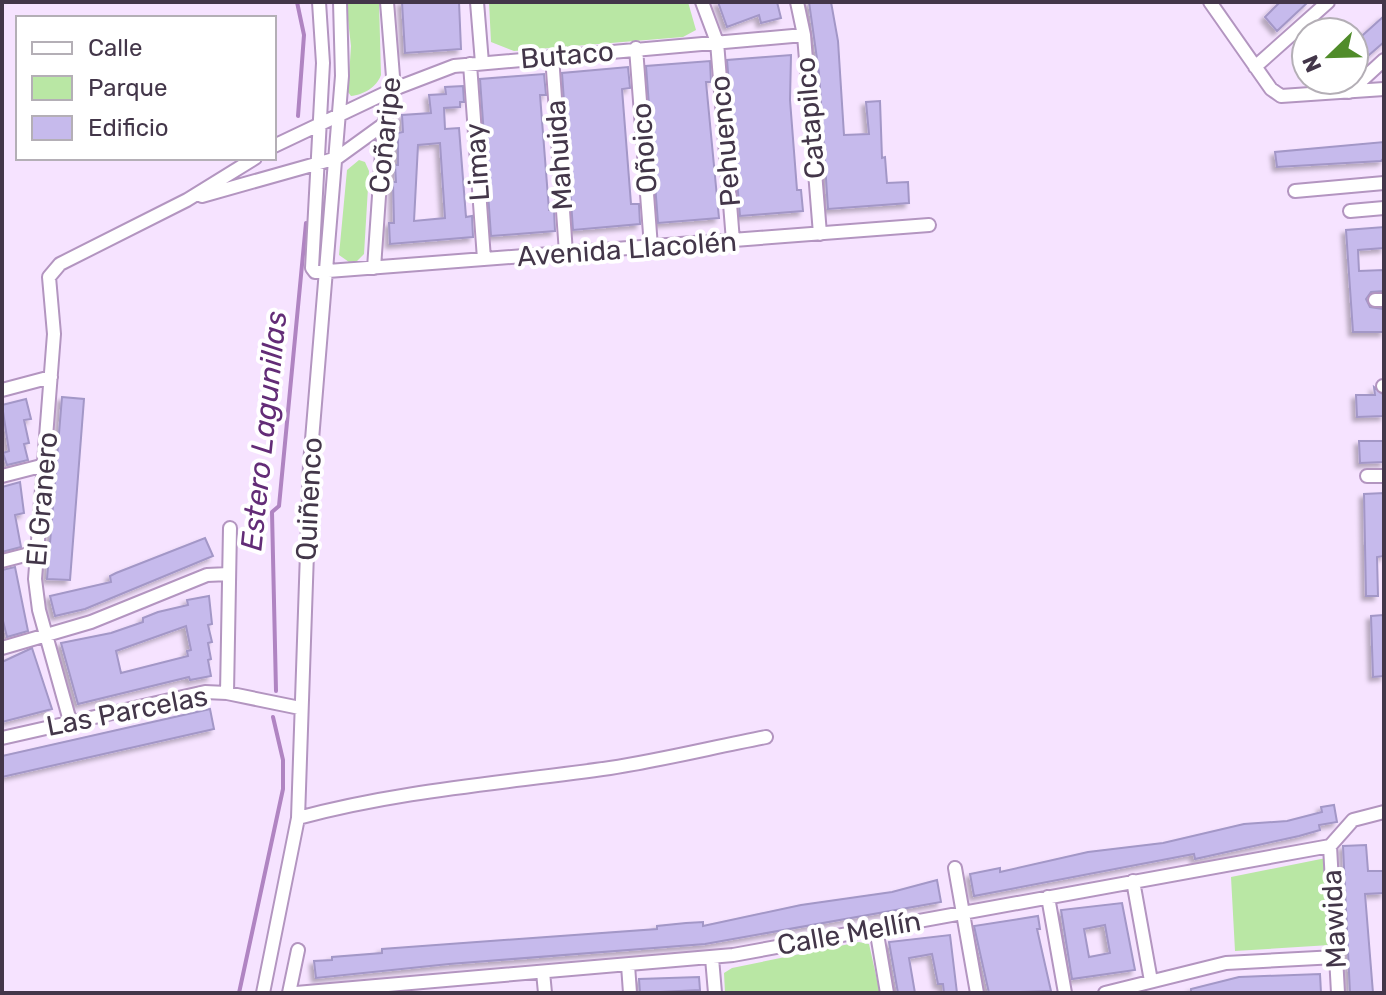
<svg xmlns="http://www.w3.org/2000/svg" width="1386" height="995" font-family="Rubik,sans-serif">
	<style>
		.green { fill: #b9e7a4 }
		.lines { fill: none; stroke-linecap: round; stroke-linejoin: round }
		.stream { stroke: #b084c2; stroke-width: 4 }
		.building { fill: #c6baec; stroke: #a397c7; stroke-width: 2; fill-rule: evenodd; filter: url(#shadow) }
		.minor-casing { stroke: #b395c0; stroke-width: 16 }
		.minor { stroke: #fff; stroke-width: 12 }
		.labels { text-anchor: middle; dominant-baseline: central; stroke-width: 8; stroke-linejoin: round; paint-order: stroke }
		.street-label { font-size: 28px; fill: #433649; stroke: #fff }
		.water-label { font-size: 30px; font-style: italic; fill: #632c77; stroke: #fff }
	</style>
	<defs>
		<filter id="shadow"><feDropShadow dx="-4" dy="4" stdDeviation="2" flood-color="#0004"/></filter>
	</defs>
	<rect width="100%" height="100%" fill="#f6e3ff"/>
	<!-- green -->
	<path class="green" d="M 346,2 L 379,2 L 381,75 C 377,87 363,95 351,96 L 348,92 L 351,46 Z
		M 489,2 L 688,2 L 696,30 L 683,37 L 514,51 L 491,42 Z
		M 359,160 L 365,162 L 369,171 L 364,254 L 357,261 L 349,262 L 339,255 L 347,170 Z
		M 1326,858 L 1330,945 L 1235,951 L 1231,877 Z
		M 859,942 L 869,944 L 880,993 L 725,993 L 724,973 L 732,968 Z"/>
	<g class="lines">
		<!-- stream -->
		<path class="stream" d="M 297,2 L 304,35 L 298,116
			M 276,691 L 272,512 L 279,506 L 306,223
			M 239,993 L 283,789 L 283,760 L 273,717"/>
	</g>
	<!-- building -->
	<path class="building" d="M 402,2 L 459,2 L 461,49 L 405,53 Z
		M 718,2 L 777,2 L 781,18 L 761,23 L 759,15 L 727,27 Z
		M 809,2 L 831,2 L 838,41 L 844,135 L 869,134 L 866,102 L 880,101 L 882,158 L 885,157 L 887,183 L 908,182 L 909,203 L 828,209 L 819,73 Z
		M 1280,2 L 1308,2 L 1277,31 L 1265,17 Z
		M 1384,16 L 1384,42 L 1354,68 L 1354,43 Z
		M 791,55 L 790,100 L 797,190 L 801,190 L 803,211 L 740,216 L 727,60 Z
		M 710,61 L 711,82 L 706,82 L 719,218 L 658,223 L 646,66 Z
		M 628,67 L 630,88 L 622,89 L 631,204 L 639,204 L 640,224 L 573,230 L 562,73 Z
		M 544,74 L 546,95 L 540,95 L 549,210 L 554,210 L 555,231 L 491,236 L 480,79 Z
		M 463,86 L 464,102 L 460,102 L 460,107 L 444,108 L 445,129 L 459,128 L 466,217 L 472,216 L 473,237 L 390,244 L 389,223 L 394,223 L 393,182 L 396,182 L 395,165 L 398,165 L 398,133 L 403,132 L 402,115 L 431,113 L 429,95 L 446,94 L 445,87 ZM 440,143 L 445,218 L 414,221 L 418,145 Z
		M 1384,142 L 1384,158 L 1381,161 L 1277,167 L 1275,152 Z
		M 1384,227 L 1384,248 L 1358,250 L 1359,271 L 1384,270 L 1384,291 L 1371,292 L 1366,299 L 1370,307 L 1383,309 L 1384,332 L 1353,332 L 1346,230 Z
		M 1374,387 L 1384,395 L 1384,416 L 1357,417 L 1356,395 L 1375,395 Z
		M 62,397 L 84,399 L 70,580 L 47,579 Z
		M 26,399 L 31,419 L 24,420 L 29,443 L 24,444 L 28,460 L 7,465 L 3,453 L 9,451 L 2,405 Z
		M 1359,441 L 1384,441 L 1384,462 L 1360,463 Z
		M 20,482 L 24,513 L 15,515 L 21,547 L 2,552 L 2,487 Z
		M 1384,493 L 1384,556 L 1377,557 L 1378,596 L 1366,596 L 1364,494 Z
		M 205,538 L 213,556 L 85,609 L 55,616 L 50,596 L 111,582 L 110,576 L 116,573 Z
		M 15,567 L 28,631 L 7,637 L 2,617 L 2,570 Z
		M 209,596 L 212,624 L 208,625 L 212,642 L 208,643 L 211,659 L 208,660 L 211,676 L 190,680 L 189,677 L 78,704 L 61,643 L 111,633 L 143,622 L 143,618 L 158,612 L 188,605 L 187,600 ZM 186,626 L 191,650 L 187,651 L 188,656 L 121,673 L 116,651 Z
		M 1383,615 L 1384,676 L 1373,677 L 1371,616 Z
		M 32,648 L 52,709 L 2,722 L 2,662 Z
		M 210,709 L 214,729 L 2,777 L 2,756 Z
		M 1334,805 L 1337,822 L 1319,825 L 1320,830 L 1299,836 L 1195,859 L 1194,854 L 1183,856 L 974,896 L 970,874 L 1000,868 L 1000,872 L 1088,852 L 1163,843 L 1244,824 L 1287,821 L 1322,812 L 1321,807 Z
		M 1366,845 L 1368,871 L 1384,871 L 1384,893 L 1365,894 L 1373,993 L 1350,993 L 1343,846 Z
		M 937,880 L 941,902 L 705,944 L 449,964 L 316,978 L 314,961 L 332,960 L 332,957 L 382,953 L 382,949 L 395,948 L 657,929 L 657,926 L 686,923 L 703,922 L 703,926 L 801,905 L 892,892 Z
		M 1122,903 L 1135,970 L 1072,979 L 1061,910 ZM 1105,925 L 1110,953 L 1089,957 L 1084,929 Z
		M 1038,916 L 1040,929 L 1037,929 L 1051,991 L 989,993 L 974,926 Z
		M 950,935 L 957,993 L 944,993 L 943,984 L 938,984 L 932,954 L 909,958 L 915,993 L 898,993 L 889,942 Z
		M 1320,974 L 1321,993 L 1191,993 L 1191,989 L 1239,977 Z
		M 699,977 L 700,990 L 640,993 L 639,979 Z"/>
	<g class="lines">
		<defs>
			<path id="minor" d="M 319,2 L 323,63 L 312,268 L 315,272 L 929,225
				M 477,2 L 482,63
				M 702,2 L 717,42 L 733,241
				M 797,2 L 804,35 L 820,234
				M 1210,2 L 1271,89 L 1281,96 L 1384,89
				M 636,48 L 651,247
				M 552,56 L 566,253
				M 470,64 L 484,259
				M 1255,67 L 1328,2
				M 1349,92 L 1384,60
				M 274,146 L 394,89 L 454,66 L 804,35
				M 1295,191 L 1384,183
				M 202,196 L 337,158 L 384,124
				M 1350,211 L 1384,208
				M 374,268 L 384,124 L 394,89 L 387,2
				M 1375,300 L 1384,300
				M 1383,386 L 1384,386
				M 2,390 L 51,377
				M 2,476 L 45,465
				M 1367,476 L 1384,476
				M 2,561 L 37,552
				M 2,648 L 91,622 L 207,575 L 229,574
				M 227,693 L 230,528
				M 70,721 L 39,610 L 35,579 L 54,334 L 49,277 L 60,264 L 187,200 L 255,158
				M 2,738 L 205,692 L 227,693 L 300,708
				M 298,818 C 401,790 505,783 610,768 C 662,760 714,747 766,737
				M 1330,846 L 1338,993
				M 955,868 L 977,993
				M 1133,881 L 1151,981
				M 1048,897 L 1065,993
				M 876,928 L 887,993
				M 712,958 L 715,993
				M 628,965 L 630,993
				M 543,972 L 545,993
				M 263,993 L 298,818 L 310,464 L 342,76 L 340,2
				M 289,993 L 298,950
				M 296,993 L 733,955 L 1330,846 L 1353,820 L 1384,812
				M 1105,993 L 1226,963 L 1336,957"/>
		</defs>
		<!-- minor casing -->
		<use href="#minor" class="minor-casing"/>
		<!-- minor -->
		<use href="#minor" class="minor"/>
	</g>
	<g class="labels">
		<!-- street labels -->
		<g class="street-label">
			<text transform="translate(567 55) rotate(-5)">Butaco</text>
			<text transform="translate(810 118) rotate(-95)">Catapilco</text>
			<text transform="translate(385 135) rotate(-84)">Coñaripe</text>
			<text transform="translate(725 141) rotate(-95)">Pehuenco</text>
			<text transform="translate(644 148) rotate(-94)">Oñoico</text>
			<text transform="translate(559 155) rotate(-94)">Mahuida</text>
			<text transform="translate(477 162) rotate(-94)">Limay</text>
			<text transform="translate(627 249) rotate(-4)">Avenida Llacolén</text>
			<text transform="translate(42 499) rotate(-85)">El Granero</text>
			<text transform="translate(309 499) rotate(-87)">Quiñenco</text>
			<text transform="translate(127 711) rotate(-11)">Las Parcelas</text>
			<text transform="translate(1334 919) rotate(-93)">Mawida</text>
			<text transform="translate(849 933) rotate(-10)">Calle Mellín</text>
		</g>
		<!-- water labels -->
		<g class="water-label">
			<text transform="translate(264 431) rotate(-84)">Estero Lagunillas</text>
		</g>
	</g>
	<!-- border -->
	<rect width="1386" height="995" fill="none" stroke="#433649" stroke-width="8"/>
	<!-- legend -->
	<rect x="16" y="16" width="260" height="144" fill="#ffffff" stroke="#b4afb6" stroke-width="2"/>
	<rect x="32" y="42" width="40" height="12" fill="#ffffff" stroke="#b4afb6" stroke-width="2"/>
	<text x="88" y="56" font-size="24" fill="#433649">Calle</text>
	<rect x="32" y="76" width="40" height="24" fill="#b9e7a4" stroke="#b4afb6" stroke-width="2"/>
	<text x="88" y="96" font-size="24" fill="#433649">Parque</text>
	<rect x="32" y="116" width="40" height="24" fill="#c6baec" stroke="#b4afb6" stroke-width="2"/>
	<text x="88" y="136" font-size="24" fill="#433649">Edificio</text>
	<!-- north arrow -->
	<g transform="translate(1330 56) rotate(247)"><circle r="38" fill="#ffffff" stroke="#b4afb6" stroke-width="2"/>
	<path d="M0-6L14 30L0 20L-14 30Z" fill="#508c2a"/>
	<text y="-12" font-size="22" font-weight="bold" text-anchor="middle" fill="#433649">N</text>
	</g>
</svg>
